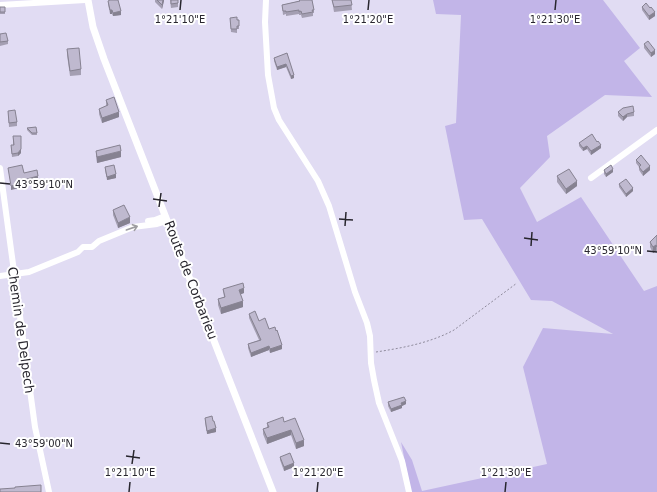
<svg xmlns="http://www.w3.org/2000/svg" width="657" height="492" font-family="'DejaVu Sans',sans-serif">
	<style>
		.green { fill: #c2b5e8 }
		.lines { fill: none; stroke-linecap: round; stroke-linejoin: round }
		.path { stroke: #8e8a9b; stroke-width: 1; stroke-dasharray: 2 2; stroke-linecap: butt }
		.minor { stroke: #fff; stroke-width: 6 }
		.major { stroke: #fff; stroke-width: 7 }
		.wall { fill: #a49fb2 }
		.shaded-wall { fill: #868291 }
		.building { fill: #bfb9cf; stroke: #868291 }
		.oneway { stroke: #9e9da1 }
		.ticks { fill: none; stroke: #28262e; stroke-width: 1.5 }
		.labels { text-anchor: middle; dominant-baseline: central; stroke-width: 4; stroke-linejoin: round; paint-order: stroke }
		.street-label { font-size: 13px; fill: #28262e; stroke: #fff }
		.ticks-label { font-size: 10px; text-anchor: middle; fill: #28262e; stroke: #fff; stroke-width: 4; stroke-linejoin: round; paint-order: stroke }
	</style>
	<rect width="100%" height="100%" fill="#e1dcf3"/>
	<!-- green -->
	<path class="green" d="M 433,0 L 603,0 L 640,48 L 624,61 L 652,97 L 605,95 L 547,136 L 550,157 L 520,188 L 537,222 L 581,197 L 644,291 L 657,286 L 657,492 L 411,492 L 401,442 L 412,460 L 422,491 L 547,464 L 523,367 L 543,328 L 613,334 L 552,301 L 531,300 L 482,219 L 464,220 L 445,126 L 456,123 L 461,15 L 436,14 Z"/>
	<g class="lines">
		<!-- path -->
		<path class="path" d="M 376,352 C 402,348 430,343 454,330 L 517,283"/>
		<!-- minor -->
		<path class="minor" d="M 266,0 L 265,22 L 268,75 L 274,108 L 279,120 L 318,181 L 329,206 L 355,292 L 367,323 L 370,336 L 371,363 L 374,380 L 379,403 L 402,461 L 409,492
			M 0,5 L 85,0
			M 0,168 L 35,427 L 49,492
			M 591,178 L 657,130
			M 148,221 L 155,220 L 165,216
			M 0,276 L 29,272 L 78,252 L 83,247 L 92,247 L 99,241 L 133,227 L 157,224 L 167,221"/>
		<!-- major -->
		<path class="major" d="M 88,0 L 93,27 L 104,59 L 273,492"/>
	</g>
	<!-- wall -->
	<path class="wall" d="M 155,0 L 164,0 L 162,9 L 155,2 Z
		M 170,0 L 178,0 L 178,7 L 171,8 Z
		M 299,0 L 312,0 L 314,10 L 314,13 L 313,13 L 313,16 L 302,18 L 301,15 L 299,15 L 299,14 L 286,16 L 286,14 L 283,15 L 282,5 L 299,1 Z
		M 332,0 L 351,0 L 352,10 L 334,12 Z
		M 108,1 L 121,15 L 113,16 L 112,14 L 110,14 L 108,4 Z
		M 0,7 L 5,7 L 5,14 L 0,14 Z
		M 642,7 L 655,16 L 649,20 L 642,10 Z
		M 230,18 L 239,20 L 239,29 L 237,29 L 237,33 L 231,32 Z
		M 0,34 L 8,41 L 8,44 L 0,46 Z
		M 644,44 L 655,54 L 651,57 L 644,48 Z
		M 67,49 L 81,69 L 81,75 L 70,76 L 67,55 Z
		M 287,53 L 294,78 L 291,79 L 286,67 L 277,70 L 274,61 L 274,58 Z
		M 106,100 L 119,117 L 102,123 L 99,114 L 99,109 L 106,106 Z
		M 8,111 L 17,122 L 17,126 L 9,127 Z
		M 618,112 L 634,112 L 634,116 L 627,117 L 623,121 L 618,116 Z
		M 36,127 L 37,135 L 32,135 L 27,130 L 27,128 Z
		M 13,136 L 21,153 L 18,156 L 12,157 L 11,145 L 13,145 Z
		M 579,143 L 601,148 L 591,155 L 587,149 L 583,151 L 579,146 Z
		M 96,151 L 121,157 L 97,163 L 96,157 Z
		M 636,160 L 650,170 L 643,176 L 639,170 L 639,167 L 636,163 Z
		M 105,167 L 116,178 L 107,180 L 105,170 Z
		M 604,170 L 613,172 L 606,177 L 604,174 Z
		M 557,176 L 577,186 L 566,194 L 557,182 Z
		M 619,184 L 633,191 L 626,197 L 619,187 Z
		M 113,210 L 130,223 L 118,228 L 113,215 Z
		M 657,235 L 657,253 L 656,251 L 653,253 L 650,247 L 650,242 Z
		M 223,289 L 244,293 L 240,294 L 243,307 L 221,314 L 218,305 L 218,299 L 224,297 Z
		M 249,314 L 269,329 L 282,349 L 270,353 L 269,350 L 251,357 L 248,348 L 248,344 L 259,340 L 249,318 Z
		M 388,402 L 406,404 L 402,406 L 402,408 L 391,412 L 388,406 Z
		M 205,418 L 216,432 L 207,434 L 205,422 Z
		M 284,422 L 304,446 L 296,449 L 291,435 L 267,444 L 263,434 L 263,429 L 267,428 L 267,423 Z
		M 280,457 L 294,467 L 284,471 L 280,460 Z"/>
	<!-- shaded-wall -->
	<path class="shaded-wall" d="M 163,0 L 164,0 L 164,1 L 162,9 L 162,5 Z
		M 110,10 L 112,10 L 112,14 L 110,14 Z
		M 121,11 L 121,15 L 113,16 L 113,13 Z
		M 655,12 L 655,16 L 649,20 L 649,16 Z
		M 655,50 L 655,54 L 651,57 L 651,53 Z
		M 286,64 L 286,67 L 277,70 L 277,67 Z
		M 294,75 L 294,78 L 291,79 L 291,76 Z
		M 119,112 L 119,117 L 102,123 L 102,118 Z
		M 627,114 L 627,117 L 623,121 L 623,117 Z
		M 601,145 L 601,148 L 591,155 L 591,151 Z
		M 587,146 L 587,149 L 583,151 L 583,148 Z
		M 21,149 L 21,153 L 18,156 L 18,153 Z
		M 121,151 L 121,157 L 97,163 L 97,157 Z
		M 650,166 L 650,170 L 643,176 L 643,172 Z
		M 613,169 L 613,172 L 606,177 L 606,174 Z
		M 116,174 L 116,178 L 107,180 L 107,177 Z
		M 38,176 L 38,180 L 23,183 L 23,180 Z
		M 577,181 L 577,186 L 566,194 L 566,189 Z
		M 24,183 L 24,187 L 11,190 L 11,186 Z
		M 633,188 L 633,191 L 626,197 L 626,194 Z
		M 130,217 L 130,223 L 118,228 L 118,223 Z
		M 656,245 L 656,251 L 653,253 L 653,247 Z
		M 244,288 L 244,293 L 239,295 L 239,290 Z
		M 243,301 L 243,307 L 221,314 L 221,308 Z
		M 282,345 L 282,349 L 270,353 L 270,349 Z
		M 269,346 L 269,350 L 251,357 L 251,353 Z
		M 406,401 L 406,404 L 402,406 L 402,408 L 391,412 L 391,409 L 401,403 Z
		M 216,428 L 216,432 L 207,434 L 207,431 Z
		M 291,430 L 291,435 L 267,444 L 267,438 Z
		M 304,440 L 304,446 L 296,449 L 296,443 Z
		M 294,463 L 294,467 L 284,471 L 284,467 Z"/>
	<!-- building -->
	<path class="building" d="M 110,0 L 118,0 L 121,11 L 113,13 L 112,10 L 110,10 L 108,1 Z
		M 157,0 L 163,0 L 162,5 Z
		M 171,0 L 178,0 L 178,3 L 171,4 Z
		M 299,0 L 312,0 L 314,10 L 312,10 L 313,12 L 302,14 L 301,11 L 299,12 L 299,10 L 286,12 L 286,11 L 283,11 L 282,5 L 300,1 Z
		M 332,0 L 351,0 L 352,5 L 334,7 Z
		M 646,3 L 650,8 L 651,7 L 655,12 L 649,16 L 642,7 Z
		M 0,7 L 5,7 L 5,12 L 0,12 Z
		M 237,17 L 237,20 L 239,20 L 239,26 L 237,26 L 237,29 L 231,29 L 230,18 Z
		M 6,33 L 8,41 L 0,42 L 0,34 Z
		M 648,41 L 655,50 L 651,53 L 644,44 Z
		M 79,48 L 81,69 L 70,71 L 67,49 Z
		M 287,53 L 294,75 L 291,76 L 286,64 L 277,67 L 274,58 Z
		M 114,97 L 119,112 L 102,118 L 99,109 L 108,105 L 106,100 Z
		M 633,106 L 634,112 L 627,114 L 623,117 L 618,112 L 623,108 Z
		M 15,110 L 17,122 L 9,123 L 8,111 Z
		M 36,127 L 37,133 L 32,133 L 27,128 Z
		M 592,134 L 597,142 L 598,141 L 601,145 L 591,151 L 587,146 L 583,148 L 579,143 Z
		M 13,136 L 21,136 L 21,149 L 18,153 L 12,154 L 11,145 L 14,145 Z
		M 120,145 L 121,151 L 97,157 L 96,151 Z
		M 641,155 L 650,166 L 643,172 L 639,167 L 641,165 L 636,160 Z
		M 22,165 L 24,173 L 37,170 L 38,176 L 23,180 L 24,183 L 11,186 L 8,168 Z
		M 114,165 L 116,174 L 107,177 L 105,167 Z
		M 611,165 L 613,169 L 606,174 L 604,170 Z
		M 569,169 L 577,181 L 566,189 L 557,176 Z
		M 626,179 L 633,188 L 626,194 L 619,184 Z
		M 124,205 L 130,217 L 118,223 L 113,210 Z
		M 657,235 L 657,247 L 656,245 L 653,247 L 650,242 Z
		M 243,283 L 244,288 L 239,290 L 243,301 L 221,308 L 218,299 L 225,297 L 223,289 Z
		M 255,311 L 259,321 L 265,318 L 269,329 L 275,327 L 276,331 L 277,330 L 282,345 L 270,349 L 269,346 L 251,353 L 248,344 L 261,340 L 249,314 Z
		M 404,397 L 406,401 L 401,403 L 402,405 L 391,409 L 388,402 Z
		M 212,416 L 213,421 L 214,421 L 216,428 L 207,431 L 205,418 Z
		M 283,417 L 284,422 L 295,418 L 304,440 L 296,443 L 291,430 L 267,438 L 263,429 L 269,427 L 267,423 Z
		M 290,453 L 294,463 L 284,467 L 280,457 Z
		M 41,485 L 41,492 L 0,492 L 0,489 L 15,488 L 15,487 Z"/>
	<!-- one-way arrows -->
	<defs><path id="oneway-shaft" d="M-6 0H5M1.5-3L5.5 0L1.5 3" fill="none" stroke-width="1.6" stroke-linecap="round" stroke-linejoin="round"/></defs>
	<use class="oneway" href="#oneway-shaft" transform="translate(132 228) rotate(-19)"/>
	<!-- ticks -->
	<path class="ticks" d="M 180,10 L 181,0M 368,10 L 369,0M 555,10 L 556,0M 0,183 L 10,184M 153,199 L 167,201M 159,207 L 161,193M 339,219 L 353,220M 345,226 L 346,212M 524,238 L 538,240M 531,246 L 532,232M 647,251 L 657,252M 0,443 L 10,444M 126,456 L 140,458M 132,464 L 134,450M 129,492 L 130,482M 317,492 L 318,482M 505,492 L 506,482"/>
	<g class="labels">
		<!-- street labels -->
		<g class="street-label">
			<text transform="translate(191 280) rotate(69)">Route de Corbarieu</text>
			<text transform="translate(21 330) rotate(82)">Chemin de Delpech</text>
		</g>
	</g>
	<g class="ticks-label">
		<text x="180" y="23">1°21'10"E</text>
		<text x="368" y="23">1°21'20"E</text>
		<text x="555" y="23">1°21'30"E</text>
		<text x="44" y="188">43°59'10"N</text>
		<text x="613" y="254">43°59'10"N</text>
		<text x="44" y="447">43°59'00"N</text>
		<text x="130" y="476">1°21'10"E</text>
		<text x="318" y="476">1°21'20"E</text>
		<text x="506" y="476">1°21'30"E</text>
	</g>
</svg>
